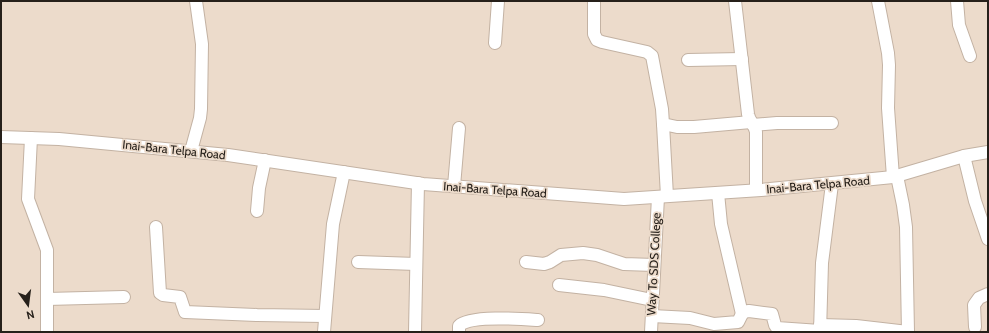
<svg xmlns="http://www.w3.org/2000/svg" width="989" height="333" font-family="Cabin,sans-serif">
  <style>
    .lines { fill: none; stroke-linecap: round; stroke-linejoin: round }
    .minor-casing { stroke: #c3b2a3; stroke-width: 14 }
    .minor { stroke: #fff; stroke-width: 12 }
    .labels { text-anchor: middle; stroke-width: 3.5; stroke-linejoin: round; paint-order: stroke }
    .street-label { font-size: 12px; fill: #26201a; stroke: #ecdbcb }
  </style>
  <rect width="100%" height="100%" fill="#ecdbcb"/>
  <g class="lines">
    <!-- minor casing -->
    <g class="minor-casing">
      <g id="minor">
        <polyline points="594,1 594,34 597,40 602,42 647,52 652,56 662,109 663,124 677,127 694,127 751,122"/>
        <path d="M735 1 748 114C749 121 755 125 756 132V190"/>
        <polyline points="878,1 888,53 889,65 888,108 893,177"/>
        <polyline points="957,1 959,25 970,56"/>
        <polyline points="495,43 498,1"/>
        <polyline points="688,60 742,59"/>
        <polyline points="663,124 667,196"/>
        <polyline points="753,125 777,123 832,123"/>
        <polyline points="1,137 59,139 228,155 423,184 624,199 761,190 893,177 964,156 988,152"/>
        <polyline points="31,138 28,199 47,250 47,332"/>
        <polyline points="191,151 200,118 201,109 202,44 196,1"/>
        <polyline points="964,156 975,201 988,239"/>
        <polyline points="897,176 903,205 906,227 908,332"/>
        <polyline points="454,186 459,128"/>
        <polyline points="718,193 721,224 742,314"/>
        <polyline points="257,211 259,188 265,160"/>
        <polyline points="156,227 160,293 163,295 180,297 185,312 257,315 325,316"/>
        <polyline points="358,262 416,264"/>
        <polyline points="526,262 544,264 550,262 561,255 583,253 597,255 624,264 654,265"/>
        <polyline points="559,285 604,290 652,300"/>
        <polyline points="47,299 124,297"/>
        <polyline points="652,316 690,318 714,324 738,322 743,312 749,311 772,314 775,325 777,328 820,331"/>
        <polyline points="820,325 856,326 908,332"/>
        <polyline points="975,327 974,305 979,298 988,294"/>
        <polyline points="324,332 333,224 344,172"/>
        <polyline points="415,332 418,183"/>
        <path d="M459 332V326C469 315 523 319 538 320"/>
        <polyline points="651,332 658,197"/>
        <polyline points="820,332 822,263 832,184"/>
      </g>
    </g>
    <!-- minor -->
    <use href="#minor" class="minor"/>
  </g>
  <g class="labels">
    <!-- street labels -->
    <g class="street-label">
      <text transform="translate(174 150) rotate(6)" y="4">Inai-Bara Telpa Road</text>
      <text transform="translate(818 185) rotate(-5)" y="4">Inai-Bara Telpa Road</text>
      <text transform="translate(495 190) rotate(4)" y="4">Inai-Bara Telpa Road</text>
      <text transform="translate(654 264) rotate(-87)" y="4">Way To SDS College</text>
    </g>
  </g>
  <!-- border -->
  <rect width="989" height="333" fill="none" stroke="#26201a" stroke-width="4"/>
  <!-- north arrow -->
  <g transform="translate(28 305) rotate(166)" stroke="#ecdbcb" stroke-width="3" paint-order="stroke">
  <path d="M0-3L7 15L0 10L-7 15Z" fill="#26201a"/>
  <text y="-6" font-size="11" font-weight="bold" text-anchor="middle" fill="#26201a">N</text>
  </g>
</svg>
